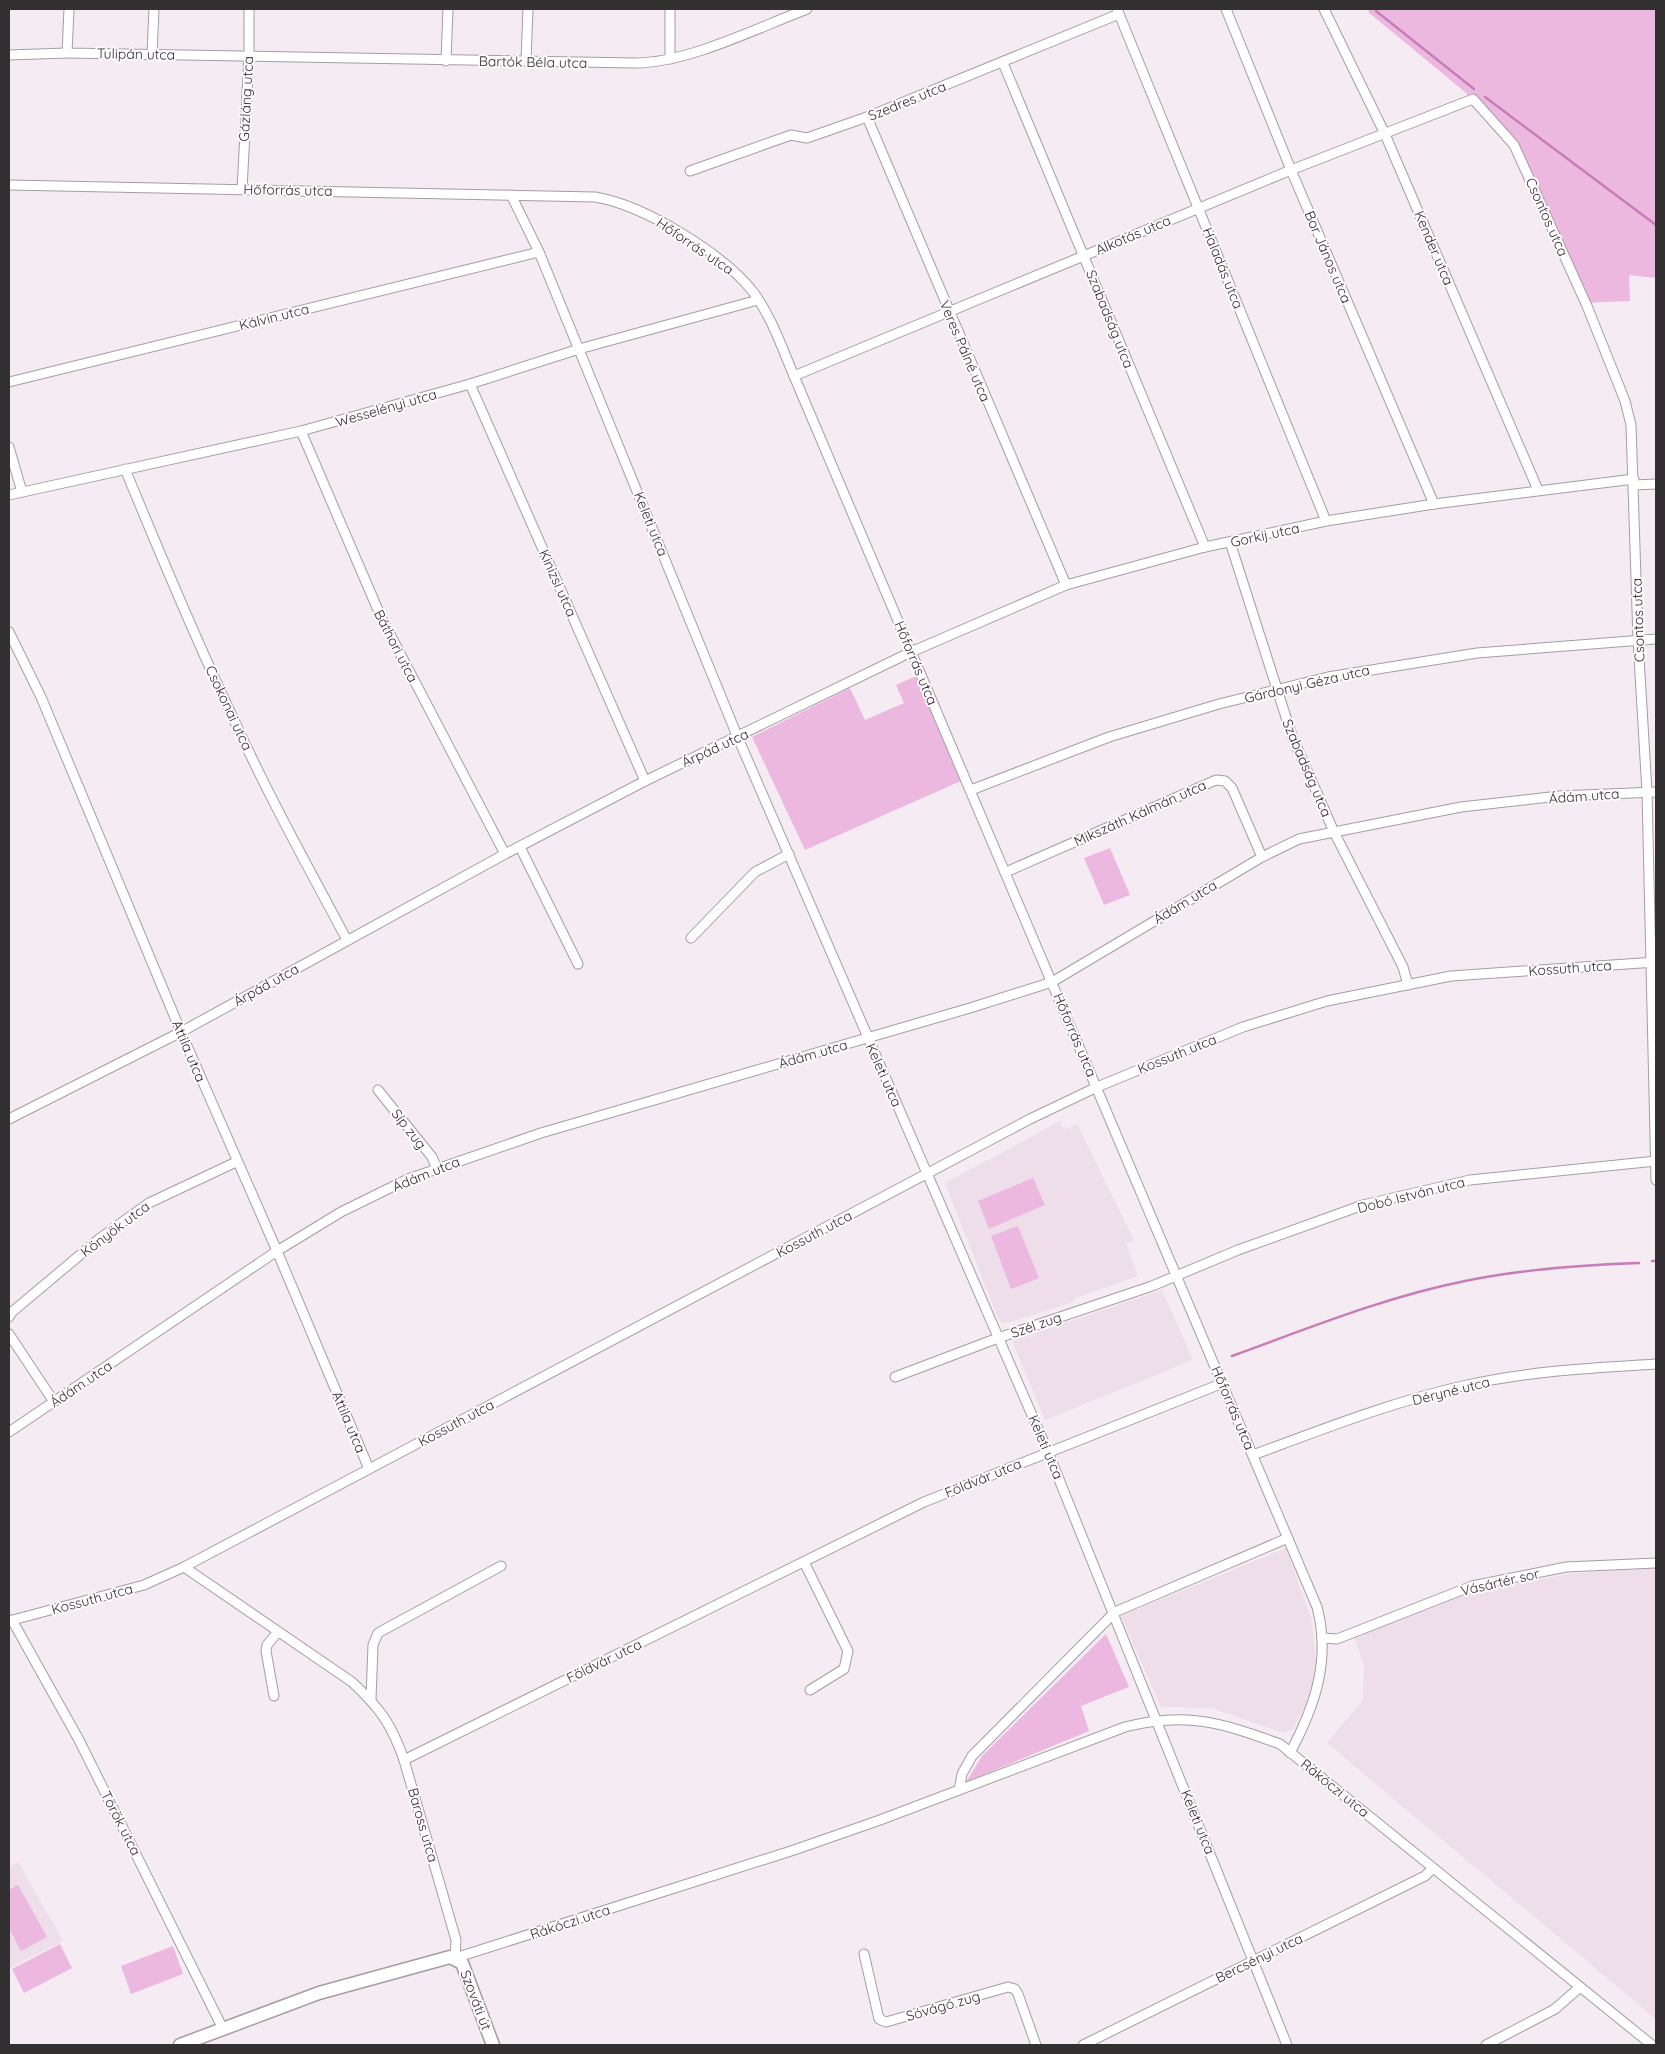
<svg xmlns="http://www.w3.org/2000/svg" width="1665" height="2054" font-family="Quicksand,sans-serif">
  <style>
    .built { fill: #eedeea }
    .green { fill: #edb8e0 }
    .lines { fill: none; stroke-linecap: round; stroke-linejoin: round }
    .stream { stroke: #c77eb8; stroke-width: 2.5 }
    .minor-casing { stroke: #a69da3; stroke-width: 11 }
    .secondary-casing { stroke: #a69da3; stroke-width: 15 }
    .minor { stroke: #fff; stroke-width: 9 }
    .secondary { stroke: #fff; stroke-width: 12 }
    .labels { text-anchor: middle; stroke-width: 4; stroke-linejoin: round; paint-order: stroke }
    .street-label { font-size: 14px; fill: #333032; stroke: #fffbfd }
  </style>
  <rect width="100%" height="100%" fill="#f5ebf2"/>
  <!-- built -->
  <g class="built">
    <polygon points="1060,1121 1064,1130 1077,1124 1134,1240 1126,1244 1138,1276 1073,1299 1073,1302 1007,1323 1002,1322 998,1318 945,1183"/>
    <polygon points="1162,1290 1193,1360 1045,1420 1012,1341"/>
    <polygon points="1286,1548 1312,1621 1317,1673 1308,1700 1293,1729 1283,1733 1211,1708 1161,1707 1121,1616"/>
    <polygon points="1656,1567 1656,2019 1327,1743 1363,1700 1364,1665 1354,1637 1476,1591 1569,1574"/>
    <polygon points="18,1862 63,1941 9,1968 9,1868"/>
  </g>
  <!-- green -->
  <g class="green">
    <polygon points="1370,9 1656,9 1656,278 1629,275 1630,301 1581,303 1512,150 1465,92 1368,12"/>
    <polygon points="916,676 961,781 805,850 752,737 850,688 865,720 904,703 896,685"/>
    <polygon points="1110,848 1130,895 1104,905 1084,858"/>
    <polygon points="1033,1178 1045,1205 989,1229 978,1201"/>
    <polygon points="1018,1226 1039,1278 1011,1289 991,1236"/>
    <polygon points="1106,1634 1129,1687 1081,1706 1089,1731 966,1782 982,1756"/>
    <polygon points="18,1885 47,1937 21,1951 9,1928 9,1890"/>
    <polygon points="60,1944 72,1968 24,1993 12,1969"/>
    <polygon points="173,1946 183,1974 131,1994 121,1966"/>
  </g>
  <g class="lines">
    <!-- stream -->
    <g class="stream">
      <polyline points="1376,11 1474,89"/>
      <polyline points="1485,97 1656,225"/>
      <polyline points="1652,1261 1656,1261"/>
      <path d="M1232 1356C1309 1328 1385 1297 1465 1281 1522 1269 1581 1265 1639 1263"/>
    </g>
    <!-- minor casing -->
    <g class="minor-casing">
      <g id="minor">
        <path d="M69 9 67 53 635 63C688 63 757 28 807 9"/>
        <polyline points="1117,9 1326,521"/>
        <polyline points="1226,9 1291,170 1434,504"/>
        <polyline points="1324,9 1384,132 1538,490"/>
        <polyline points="152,54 154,9"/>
        <polyline points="9,55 67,53"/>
        <polyline points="670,59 670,9"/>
        <polyline points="446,61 448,9"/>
        <polyline points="526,61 528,9"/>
        <polyline points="1003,63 1205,547"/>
        <polyline points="867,117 1066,585"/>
        <polyline points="690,171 791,135 807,138 867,117 1119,14"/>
        <path d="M9 185 595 197C644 205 724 254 754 293 772 318 782 348 794 376L1317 1607C1331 1660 1315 1706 1290 1753"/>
        <polyline points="242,189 249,56 249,9"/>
        <polyline points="511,195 539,252 738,738 1048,1452 1287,2045"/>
        <polyline points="794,376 1291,170 1473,99 1514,145 1587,306 1625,401 1631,425 1638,640 1647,792 1656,1180"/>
        <polyline points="9,382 539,252"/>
        <polyline points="470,384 645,781"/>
        <polyline points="301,431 381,617 505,854"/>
        <polyline points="9,447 22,492"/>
        <path d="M125 469C160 554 195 638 234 720 268 795 308 867 347 940"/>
        <polyline points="1634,485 1656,484"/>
        <polyline points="9,495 301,431 470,384 579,349 758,300"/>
        <polyline points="1230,542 1292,736 1334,832 1403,967 1408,985"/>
        <polyline points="9,632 41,697 181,1032 277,1251 369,1469"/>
        <polyline points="971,790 1109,737 1219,704 1328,677 1477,653 1656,639"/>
        <polyline points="520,847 578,964"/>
        <polyline points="1006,872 1216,780 1225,781 1232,788 1262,857"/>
        <polyline points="691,938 755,872 789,854"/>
        <polyline points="378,1090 432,1157 437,1169"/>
        <polyline points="9,1119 181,1032 505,854 645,781 911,652 1066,585 1205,547 1326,521 1434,504 1634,479"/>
        <polyline points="9,1317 12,1312 99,1239 149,1203 236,1162"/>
        <polyline points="9,1334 54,1402"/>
        <polyline points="895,1377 998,1338 1152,1286 1238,1250 1363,1205 1470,1180 1656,1161"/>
        <polyline points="9,1432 277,1251 341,1212 408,1179 541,1133 970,1008 1052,982 1262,857 1299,839 1461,807 1559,796 1656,792"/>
        <path d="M1253 1455C1323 1429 1394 1401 1467 1385 1529 1371 1593 1368 1656 1364"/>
        <polyline points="804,1562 848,1651 844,1669 810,1690"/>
        <path d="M184 1567 352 1682C380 1708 392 1725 404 1760L456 1940 455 1958"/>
        <polyline points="12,1620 79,1740 223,2029"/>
        <polyline points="9,1621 144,1585 184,1567 1030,1119 1097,1087 1243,1027 1327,1001 1451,976 1656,962"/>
        <polyline points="1322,1638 1337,1639 1472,1586 1566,1567 1656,1563"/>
        <polyline points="274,1696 266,1651 267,1645 277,1633"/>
        <polyline points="371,1699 373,1645 378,1633 501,1566"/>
        <polyline points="404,1760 924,1502 1223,1383"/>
        <polyline points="959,1790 962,1774 972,1756 1115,1612 1288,1538"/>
        <polyline points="864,1954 879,2019 886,2022 1008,1987 1015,1989 1018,1994 1036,2045"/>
        <path d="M455 1958 794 1850 880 1820 1125 1727C1187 1711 1222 1723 1280 1744L1652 2045"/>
        <polyline points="1083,2045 1425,1876 1433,1868"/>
        <polyline points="1486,2045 1555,2009 1580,1987"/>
      </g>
    </g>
    <!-- secondary casing -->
    <g class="secondary-casing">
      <polyline id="secondary" points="180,2045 319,1993 450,1957 462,1963 493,2045"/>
    </g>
    <!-- minor -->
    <use href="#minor" class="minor"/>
    <!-- secondary -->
    <use href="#secondary" class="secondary"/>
  </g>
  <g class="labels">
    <!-- street labels -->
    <g class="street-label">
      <text transform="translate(136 54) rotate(1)" y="5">Tulipán utca</text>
      <text transform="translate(533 62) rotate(1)" y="5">Bartók Béla utca</text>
      <text transform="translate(246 99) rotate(-87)" y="5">Gázláng utca</text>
      <text transform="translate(907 101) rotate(-22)" y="5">Szedres utca</text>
      <text transform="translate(288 190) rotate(1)" y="5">Hőforrás utca</text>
      <text transform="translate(1547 217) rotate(66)" y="5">Csontos utca</text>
      <text transform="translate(1133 235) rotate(-23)" y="5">Alkotás utca</text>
      <text transform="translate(695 246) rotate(34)" y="5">Hőforrás utca</text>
      <text transform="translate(1434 248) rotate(67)" y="5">Kender utca</text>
      <text transform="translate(1328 257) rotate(67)" y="5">Bor János utca</text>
      <text transform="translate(1223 268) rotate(68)" y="5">Haladás utca</text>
      <text transform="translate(274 317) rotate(-14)" y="5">Kálvin utca</text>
      <text transform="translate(1110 319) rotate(68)" y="5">Szabadság utca</text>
      <text transform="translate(965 351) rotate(67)" y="5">Veres Pálné utca</text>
      <text transform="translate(386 408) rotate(-16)" y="5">Wesselényi utca</text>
      <text transform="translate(651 524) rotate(68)" y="5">Keleti utca</text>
      <text transform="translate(1265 535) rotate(-12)" y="5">Gorkij utca</text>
      <text transform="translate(558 583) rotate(66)" y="5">Kinizsi utca</text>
      <text transform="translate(1638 620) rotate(-92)" y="5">Csontos utca</text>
      <text transform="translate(396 646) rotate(63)" y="5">Báthori utca</text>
      <text transform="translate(916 663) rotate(67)" y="5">Hőforrás utca</text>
      <text transform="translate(1307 684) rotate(-13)" y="5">Gárdonyi Géza utca</text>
      <text transform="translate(229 708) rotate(65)" y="5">Csokonai utca</text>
      <text transform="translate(715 748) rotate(-25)" y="5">Árpád utca</text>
      <text transform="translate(1307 768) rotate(67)" y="5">Szabadság utca</text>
      <text transform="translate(1584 796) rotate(-4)" y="5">Ádám utca</text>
      <text transform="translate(1140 813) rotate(-24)" y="5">Mikszáth Kálmán utca</text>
      <text transform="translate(1185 902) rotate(-31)" y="5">Ádám utca</text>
      <text transform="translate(1570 968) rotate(-4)" y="5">Kossuth utca</text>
      <text transform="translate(266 985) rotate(-29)" y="5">Árpád utca</text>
      <text transform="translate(1075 1035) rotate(67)" y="5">Hőforrás utca</text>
      <text transform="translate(189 1051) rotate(67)" y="5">Attila utca</text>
      <text transform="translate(813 1054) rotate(-16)" y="5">Ádám utca</text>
      <text transform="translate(1177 1054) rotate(-22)" y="5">Kossuth utca</text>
      <text transform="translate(884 1075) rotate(66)" y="5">Keleti utca</text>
      <text transform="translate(409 1129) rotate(52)" y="5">Síp zug</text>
      <text transform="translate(426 1174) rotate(-22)" y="5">Ádám utca</text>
      <text transform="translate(1411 1195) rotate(-14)" y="5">Dobó István utca</text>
      <text transform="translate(115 1229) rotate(-37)" y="5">Könyök utca</text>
      <text transform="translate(814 1234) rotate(-28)" y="5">Kossuth utca</text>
      <text transform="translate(1036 1325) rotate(-19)" y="5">Szél zug</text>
      <text transform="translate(81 1384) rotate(-34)" y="5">Ádám utca</text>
      <text transform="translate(1451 1391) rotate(-14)" y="5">Déryné utca</text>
      <text transform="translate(1233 1408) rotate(67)" y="5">Hőforrás utca</text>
      <text transform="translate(349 1422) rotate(67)" y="5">Attila utca</text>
      <text transform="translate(456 1423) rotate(-28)" y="5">Kossuth utca</text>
      <text transform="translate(1046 1447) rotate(67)" y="5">Keleti utca</text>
      <text transform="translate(983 1478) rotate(-22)" y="5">Földvár utca</text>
      <text transform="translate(1500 1582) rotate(-13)" y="5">Vásártér sor</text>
      <text transform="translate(92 1599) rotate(-15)" y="5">Kossuth utca</text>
      <text transform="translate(604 1661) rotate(-26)" y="5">Földvár utca</text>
      <text transform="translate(1335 1788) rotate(39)" y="5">Rákóczi utca</text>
      <text transform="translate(1198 1822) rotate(68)" y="5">Keleti utca</text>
      <text transform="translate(121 1823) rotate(63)" y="5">Török utca</text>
      <text transform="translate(423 1825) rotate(74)" y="5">Baross utca</text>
      <text transform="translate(570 1922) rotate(-18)" y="5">Rákóczi utca</text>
      <text transform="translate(1259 1958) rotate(-26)" y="5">Bercsényi utca</text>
      <text transform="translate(476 2000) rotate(69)" y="5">Szováti út</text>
      <text transform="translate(943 2006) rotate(-16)" y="5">Sóvágó zug</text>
    </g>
  </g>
  <!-- border -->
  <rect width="1665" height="2054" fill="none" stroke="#333032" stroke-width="20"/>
</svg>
